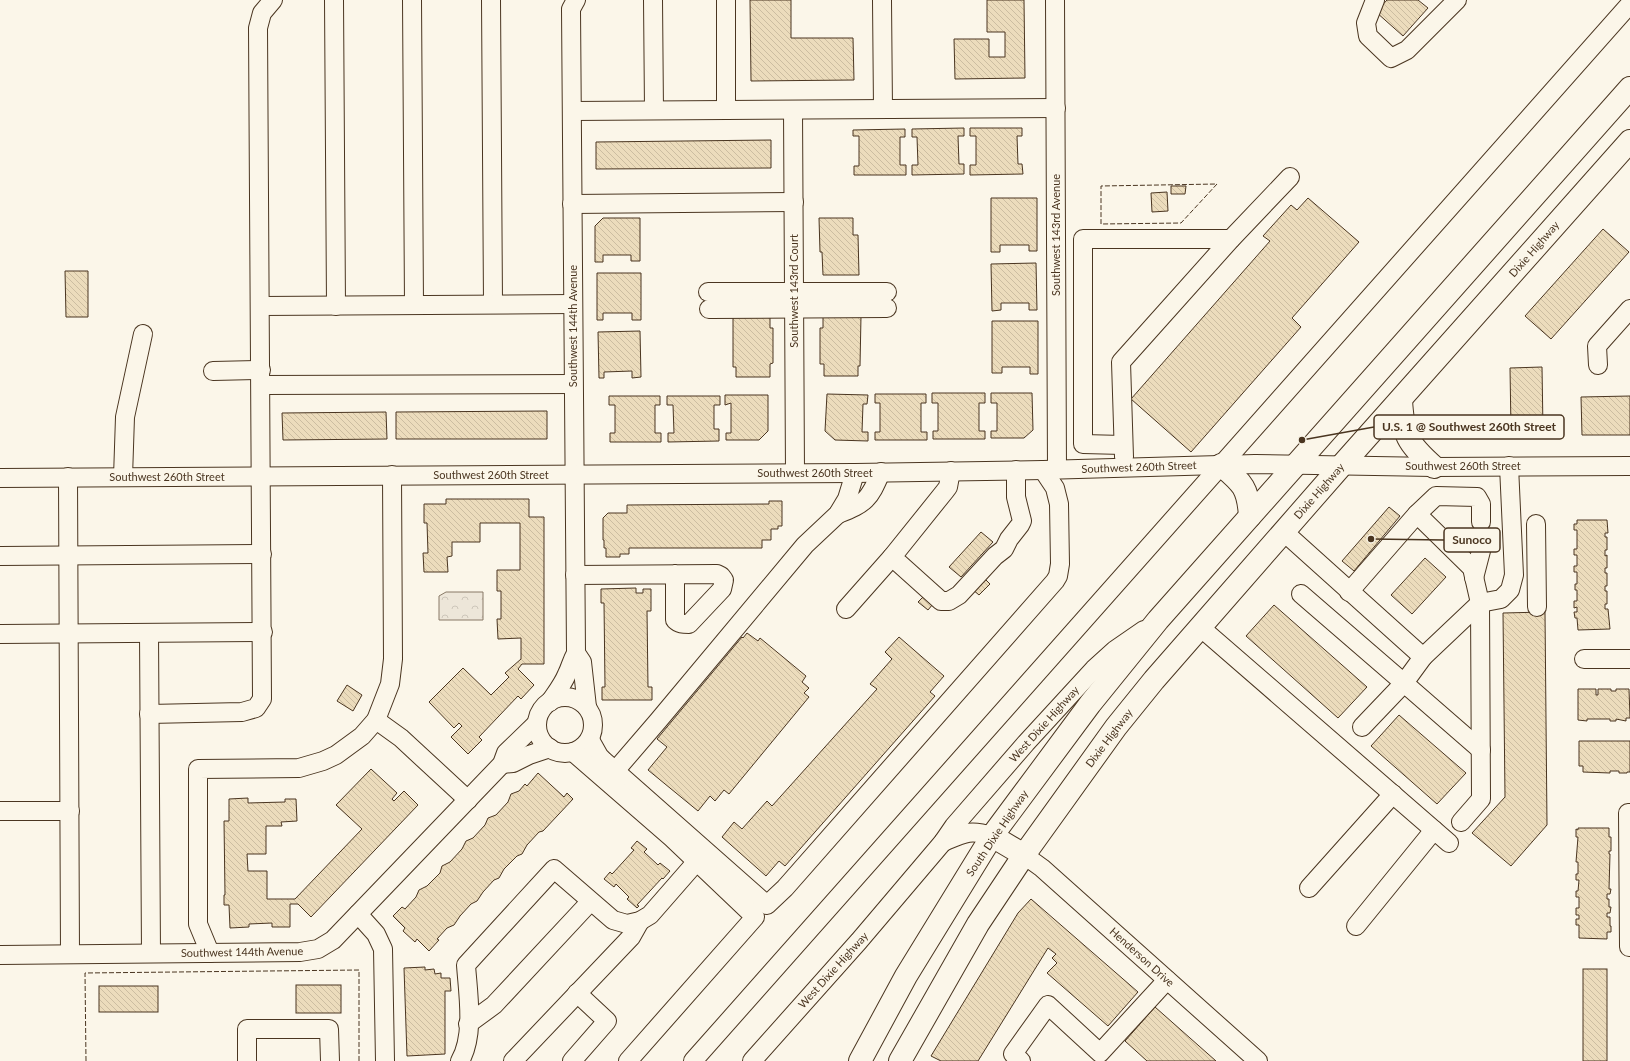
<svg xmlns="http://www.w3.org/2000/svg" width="1630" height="1061" font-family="Lato,sans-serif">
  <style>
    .park { fill: url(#park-crowns); stroke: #887966 }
    .building { fill: url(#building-back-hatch); stroke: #4a3520 }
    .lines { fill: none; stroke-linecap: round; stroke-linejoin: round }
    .minor-tunnel { stroke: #d8cfc1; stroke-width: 18; stroke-dasharray: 18 9; stroke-linecap: butt }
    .minor-casing { stroke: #4a3520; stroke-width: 20 }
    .highway-casing { stroke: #4a3520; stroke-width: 24 }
    .minor { stroke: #fbf6e9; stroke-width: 18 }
    .highway { stroke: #fbf6e9; stroke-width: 22 }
    .fence { stroke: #4a3520; stroke-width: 1; stroke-dasharray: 5 2; stroke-linecap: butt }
    .labels { text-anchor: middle; stroke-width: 3; stroke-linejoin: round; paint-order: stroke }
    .street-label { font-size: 11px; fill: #4a3520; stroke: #fbf6e9 }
    .leader { fill: none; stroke: #4a3520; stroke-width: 1.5 }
    .callout-dot { fill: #4a3520; stroke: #fbf6e9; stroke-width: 1.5 }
    .callout { fill: #fbf6e9; stroke: #4a3520; stroke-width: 1.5 }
    .callout-label { font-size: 12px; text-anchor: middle; font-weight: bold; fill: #4a3520 }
  </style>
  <defs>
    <pattern id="park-crowns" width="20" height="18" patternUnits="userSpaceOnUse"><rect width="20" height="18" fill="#ede6d9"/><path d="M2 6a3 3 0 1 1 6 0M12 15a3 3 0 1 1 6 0" fill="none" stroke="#cdc6ba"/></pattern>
    <pattern id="building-back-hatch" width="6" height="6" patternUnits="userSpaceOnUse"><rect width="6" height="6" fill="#ecdcbc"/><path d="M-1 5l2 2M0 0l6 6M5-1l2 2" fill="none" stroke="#ccbda1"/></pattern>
  </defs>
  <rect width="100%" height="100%" fill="#fbf6e9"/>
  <!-- park -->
  <polygon class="park" points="446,592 483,592 483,620 439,620 439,596"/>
  <!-- building -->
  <g class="building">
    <polygon points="750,0 791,0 791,38 853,38 854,80 751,81"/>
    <polygon points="987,0 1024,0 1025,78 955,79 954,39 989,39 989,57 1005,57 1005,32 987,32"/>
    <polygon points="1387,0 1418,0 1428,8 1403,36 1376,12"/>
    <polygon points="964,128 964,136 958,136 959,164 964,164 964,174 912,175 912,165 918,165 917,137 912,137 912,129"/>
    <polygon points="970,128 1022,128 1022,136 1017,136 1018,164 1022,164 1023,174 970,175 970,165 976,165 976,136 970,136"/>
    <polygon points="905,129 905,137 900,137 900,165 906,165 906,175 854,175 854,166 859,166 859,136 853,136 853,130"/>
    <polygon points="771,140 771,168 596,169 596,142"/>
    <polygon points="1171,186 1186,186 1185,194 1171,194"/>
    <polygon points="1167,192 1168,211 1152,212 1151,193"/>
    <polygon points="991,198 1037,198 1037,251 1029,251 1029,245 1000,245 1000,252 991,252"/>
    <polygon points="1308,198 1359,242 1292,318 1301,327 1191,452 1131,399 1270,241 1263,236 1291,205 1297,210"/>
    <polygon points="603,218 640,218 640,261 631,261 631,255 603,255 603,262 595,262 595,226"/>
    <polygon points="819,218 853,218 853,235 858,235 859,275 823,275 822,252 820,252"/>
    <polygon points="1603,229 1629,252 1551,339 1525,316"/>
    <polygon points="1036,263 1037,310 1029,310 1029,303 1001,303 1001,310 992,311 991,264"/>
    <polygon points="65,271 88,271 88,317 66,317"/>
    <polygon points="597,273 641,273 641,320 632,320 632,313 603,313 603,320 597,320"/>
    <polygon points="733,316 770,316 770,328 773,328 773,363 770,364 770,377 736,377 736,367 733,367"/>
    <polygon points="823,316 861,316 860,366 858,366 858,376 824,376 824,364 820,364 820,328 823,328"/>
    <polygon points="992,321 1038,321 1038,374 1030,374 1030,367 1002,367 1002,373 992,373"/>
    <polygon points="640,331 641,377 632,378 632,371 604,372 604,378 599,378 598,332"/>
    <polygon points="1542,367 1543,430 1511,430 1510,368"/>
    <polygon points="932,393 985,393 985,403 979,403 979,431 985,431 985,439 933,439 933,431 938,431 938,403 932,403"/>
    <polygon points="991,393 1032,393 1033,430 1024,438 991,438 991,431 997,431 997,403 991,403"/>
    <polygon points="827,394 868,395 867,404 863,404 862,432 868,432 868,441 835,440 825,431"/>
    <polygon points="875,394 926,394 926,403 921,403 921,432 927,432 927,440 875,440 875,432 880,432 880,403 875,403"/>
    <polygon points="725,395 768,395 768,431 759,440 726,440 726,433 731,433 731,403 725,405"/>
    <polygon points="609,396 660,396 660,405 655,405 655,433 661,433 661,442 610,442 610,433 615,433 615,405 609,405"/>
    <polygon points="667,396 720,396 720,405 714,405 714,429 719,429 719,441 668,442 668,433 674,433 673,405 667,405"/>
    <polygon points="1630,396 1630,435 1582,435 1581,397"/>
    <polygon points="547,411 547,439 396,439 396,412"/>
    <polygon points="386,412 387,439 283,440 282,413"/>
    <polygon points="446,499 529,499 529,517 544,517 544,664 522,664 518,669 534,685 521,699 518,696 479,737 482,740 468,754 451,737 462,726 459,723 454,728 429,702 463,668 491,695 509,677 505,673 521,659 521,638 498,639 497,619 501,619 501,591 497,591 497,570 520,570 520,523 480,523 480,542 452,542 452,556 447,557 448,572 424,572 423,553 428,553 427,523 424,523 424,504 446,504"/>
    <polygon points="769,501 782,501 782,526 778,526 778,529 771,529 771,540 762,540 762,548 629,548 629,554 620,554 620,557 606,557 606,548 604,548 604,540 603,540 603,518 608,513 627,513 627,505 769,504"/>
    <polygon points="1389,507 1400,516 1354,571 1342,561"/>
    <polygon points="1577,520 1607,520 1608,533 1605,533 1605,537 1607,537 1607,550 1605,550 1605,556 1607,555 1607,568 1605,568 1605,573 1607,573 1607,586 1605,586 1605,591 1607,591 1607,604 1605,604 1605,609 1608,609 1610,629 1578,630 1577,618 1575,618 1574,612 1577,612 1577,607 1574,608 1574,601 1577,601 1577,590 1575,590 1575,584 1577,584 1577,572 1574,572 1574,566 1577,566 1577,555 1574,555 1574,549 1577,549 1577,530 1574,530 1574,524 1577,524"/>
    <polygon points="1474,522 1488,522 1489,547 1474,547"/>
    <polygon points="981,532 993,542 961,577 949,567"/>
    <polygon points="1425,558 1446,577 1412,614 1391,595"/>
    <polygon points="983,577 990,584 979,595 972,589"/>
    <polygon points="636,588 636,593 643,593 643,589 651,589 651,611 647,611 648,687 652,687 652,700 602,700 602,687 605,687 604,603 601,603 601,589"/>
    <polygon points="924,596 933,604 928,610 918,602"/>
    <polygon points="1274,605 1367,687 1338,718 1246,636"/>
    <polygon points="1545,612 1547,825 1511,866 1472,833 1505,797 1503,613"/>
    <polygon points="747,633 758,641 760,638 806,676 802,682 809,688 804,693 809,697 729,794 724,790 715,801 710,796 698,811 648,770 667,747 657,739 742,637 743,638"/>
    <polygon points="899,637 944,676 930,692 935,696 785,866 779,861 766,876 722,837 734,822 742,829 767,801 772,806 877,689 870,684 892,659 885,652"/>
    <polygon points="347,685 362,695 353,711 337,701"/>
    <polygon points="1578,689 1596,689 1596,695 1598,695 1598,689 1611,689 1611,691 1616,691 1616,689 1629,689 1630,718 1626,718 1626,721 1616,719 1616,721 1610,721 1610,719 1587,719 1587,721 1578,720"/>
    <polygon points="1399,715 1466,773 1437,804 1371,746"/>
    <polygon points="1579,741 1630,741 1630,772 1627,772 1627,773 1619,773 1619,771 1610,771 1610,773 1583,772 1583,766 1579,766"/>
    <polygon points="371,769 397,793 392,799 394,801 404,791 418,805 311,917 298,904 290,904 290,927 272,927 272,923 249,924 249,927 230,928 229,905 224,905 224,895 225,895 224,821 229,821 229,799 248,798 248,803 285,802 285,799 296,799 297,821 281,822 282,826 266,826 266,854 247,854 248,871 267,871 267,899 295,899 362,829 336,805"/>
    <polygon points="538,773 564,797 567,793 573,799 543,831 539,832 527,845 522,854 517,856 504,869 499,878 494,880 483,892 477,901 471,904 460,916 454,925 447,928 437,939 439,940 429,951 417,939 415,942 403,931 405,928 393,916 402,907 405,909 416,897 419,890 427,886 440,873 442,866 450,862 462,849 466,841 473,838 485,825 488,818 496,815 508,802 511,794 519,791 525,784 527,786"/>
    <polygon points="1578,828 1609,828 1609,837 1611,837 1611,851 1609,851 1609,854 1610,854 1609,889 1611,889 1610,894 1607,894 1607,899 1609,899 1609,907 1611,907 1610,913 1607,913 1607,917 1610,917 1610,926 1611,926 1611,932 1607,932 1607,939 1579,938 1579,925 1576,925 1576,919 1579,919 1579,915 1576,915 1576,908 1579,908 1579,897 1576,897 1576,891 1578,891 1579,880 1576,880 1576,874 1578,874 1578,862 1576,862 1578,837 1576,837 1576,829 1578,830"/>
    <polygon points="637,841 647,849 644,852 658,865 660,863 670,871 663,879 662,878 637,905 639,906 637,908 627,899 629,897 616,884 614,887 604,879 610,872 612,874 613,873 634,850 631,848"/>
    <polygon points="1031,899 1138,992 1108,1026 1047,973 1057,963 1052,958 1056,954 1048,948 978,1061 941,1061 931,1056 1018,913"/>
    <polygon points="425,967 425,970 434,969 435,974 441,973 441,978 450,978 451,991 445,991 445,1054 407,1056 404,968"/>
    <rect x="1583" y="969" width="24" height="92"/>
    <rect x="296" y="985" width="45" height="28"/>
    <rect x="99" y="986" width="59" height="26"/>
    <polygon points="1155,1007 1216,1061 1147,1061 1125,1041"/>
  </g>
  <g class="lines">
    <!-- minor-tunnel -->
    <polyline class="minor-tunnel" points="1481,522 1482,547"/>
    <!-- minor casing -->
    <g class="minor-casing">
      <g id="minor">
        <polyline points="334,0 336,306"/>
        <polyline points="412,0 414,305"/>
        <polyline points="491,0 493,304"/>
        <polyline points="576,0 571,9 576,653 582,662 587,707"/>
        <polyline points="653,0 654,110"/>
        <polyline points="726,0 726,110"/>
        <polyline points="1055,0 1057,469"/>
        <polyline points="1375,0 1366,23 1368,36 1391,58 1407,50 1457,0"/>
        <polyline points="882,1 883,109"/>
        <polyline points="793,110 795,473"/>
        <polyline points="572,111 1056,108"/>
        <polyline points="572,204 794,202"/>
        <polyline points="708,292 887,292"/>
        <polyline points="261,306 573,304"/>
        <polyline points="709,309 887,308"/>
        <polyline points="1598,365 1597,346 1630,309"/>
        <polyline points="213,371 261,370"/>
        <polyline points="261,385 573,384"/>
        <polyline points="1123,445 1083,444 1083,239 1231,239"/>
        <polyline points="1124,457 1121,362 1231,239 1290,177"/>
        <polyline points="951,471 948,487 945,491 892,557 941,601 949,601 959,595 995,556 1004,549 1009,539 1020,525 1022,521 1016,497 1016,470"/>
        <polyline points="68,477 70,954"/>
        <polyline points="123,477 125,417 143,334"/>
        <polyline points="0,478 855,473 1043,470 1255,464 1434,467 1630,466"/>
        <path d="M838 514C866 503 869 500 881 472"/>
        <polyline points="1417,514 1436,496 1477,497 1481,504 1481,522"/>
        <polyline points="1536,524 1537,607"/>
        <polyline points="1284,532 1423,657 1480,603 1501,599 1510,590 1514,575 1509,466"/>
        <polyline points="0,556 262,554"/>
        <path d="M575 575 717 574 721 576 724 580 722 589 689 624C683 624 679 624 675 620V574"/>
        <polyline points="1474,578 1482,547"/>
        <polyline points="1349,592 1417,514 1472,568 1480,603 1481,799 1461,822"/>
        <polyline points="1301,594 1404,683 1423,657"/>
        <polyline points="846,609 892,557"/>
        <polyline points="1200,627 1449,843"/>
        <polyline points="149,633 151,953"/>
        <polyline points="0,634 263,632"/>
        <polyline points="1584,659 1630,659"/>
        <circle cx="565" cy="725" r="28"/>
        <path d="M550 702C556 693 563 684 567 674 571 666 571 662 576 653"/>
        <polyline points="149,714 242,712 256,708 262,699 258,28 262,13 273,0"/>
        <polyline points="376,720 401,738 468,800"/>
        <polyline points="1362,727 1404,683 1481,750"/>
        <polyline points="590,740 599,756 604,761 767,905 785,888 1055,581 1058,576 1060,564 1059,504 1055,488 1043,470"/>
        <polyline points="573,752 672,838 755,917 628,1061"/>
        <polyline points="502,764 513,763 529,755 550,748"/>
        <polyline points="615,771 658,721 805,545 838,514 847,499 855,473"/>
        <polyline points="0,811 70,811"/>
        <path d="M943 842C964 833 970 829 992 836"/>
        <polyline points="1024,855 1042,868 1258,1061"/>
        <polyline points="1309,888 1393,794"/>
        <polyline points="358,914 376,934 383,949 385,1061"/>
        <polyline points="1356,926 1434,830"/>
        <polyline points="1629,947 1628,813 1630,813"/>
        <polyline points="210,953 198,924 198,769 299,768 323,761 336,755 362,736 376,720 390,684 393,659 392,475"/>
        <polyline points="0,955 300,952 318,949 333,940 502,764 506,753 537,723"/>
        <polyline points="468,1024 494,1005 590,902"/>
        <polyline points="247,1061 247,1029 329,1029 330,1061"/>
        <path d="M460 1061C475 1035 468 994 466 965L554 869 613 920 627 924 640 921 650 915 705 852"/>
        <polyline points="513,1061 631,937 640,921"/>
        <polyline points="572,1061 607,1021 577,993"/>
        <polyline points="693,1061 1630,4"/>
        <polyline points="752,1061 859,941 943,842 954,826 1026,743 1094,669 1115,650 1144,630"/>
        <polyline points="1021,1061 1013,1054 1048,1005 1100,1053 1167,980"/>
      </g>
    </g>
    <!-- highway casing -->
    <g class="highway-casing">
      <g id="highway">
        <path d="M1401 400C1403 435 1407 443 1434 467"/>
        <path d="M1221 465C1242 483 1248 487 1250 516"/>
        <polyline points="992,836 1024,855"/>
        <polyline points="860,1061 906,976 992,836 1090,704 1158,620 1630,88"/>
        <polyline points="900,1061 978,924 1024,855 1116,727 1154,680 1342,465 1630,141"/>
      </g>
    </g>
    <!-- minor -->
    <use href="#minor" class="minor"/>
    <!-- highway -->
    <use href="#highway" class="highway"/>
    <!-- fence -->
    <g class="fence">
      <polygon points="1217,184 1181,223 1101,224 1101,186"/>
      <polyline points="86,1061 85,973 359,970 359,1061"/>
    </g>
  </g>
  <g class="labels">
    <!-- street labels -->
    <g class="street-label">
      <text transform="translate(1056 235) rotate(-90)" y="4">Southwest 143rd Avenue</text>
      <text transform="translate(1534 249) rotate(-49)" y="4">Dixie Highway</text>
      <text transform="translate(794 291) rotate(-90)" y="4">Southwest 143rd Court</text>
      <text transform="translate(573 326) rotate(-90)" y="4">Southwest 144th Avenue</text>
      <text x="1463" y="470">Southwest 260th Street</text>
      <text transform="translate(1139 467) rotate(-2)" y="4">Southwest 260th Street</text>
      <text x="815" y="477">Southwest 260th Street</text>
      <text x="491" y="479">Southwest 260th Street</text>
      <text x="167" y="481">Southwest 260th Street</text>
      <text transform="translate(1319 491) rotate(-49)" y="4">Dixie Highway</text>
      <text transform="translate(1044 724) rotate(-48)" y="4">West Dixie Highway</text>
      <text transform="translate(1109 738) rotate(-53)" y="4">Dixie Highway</text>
      <text transform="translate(997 833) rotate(-56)" y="4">South Dixie Highway</text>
      <text transform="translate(242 952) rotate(-1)" y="4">Southwest 144th Avenue</text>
      <text transform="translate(1142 957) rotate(42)" y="4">Henderson Drive</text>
      <text transform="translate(833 970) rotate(-48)" y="4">West Dixie Highway</text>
    </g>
  </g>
  <!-- callouts -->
  <path class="leader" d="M1302 440L1374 427M1371 539L1444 540"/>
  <g class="callout-dot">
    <circle cx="1302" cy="440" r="4"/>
    <circle cx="1371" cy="539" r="4"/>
  </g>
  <g class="callout">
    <rect x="1374" y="415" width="190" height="24" rx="4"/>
    <rect x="1444" y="528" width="56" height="24" rx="4"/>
  </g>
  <g class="callout-label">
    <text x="1469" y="431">U.S. 1 @ Southwest 260th Street</text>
    <text x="1472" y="544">Sunoco</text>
  </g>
</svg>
